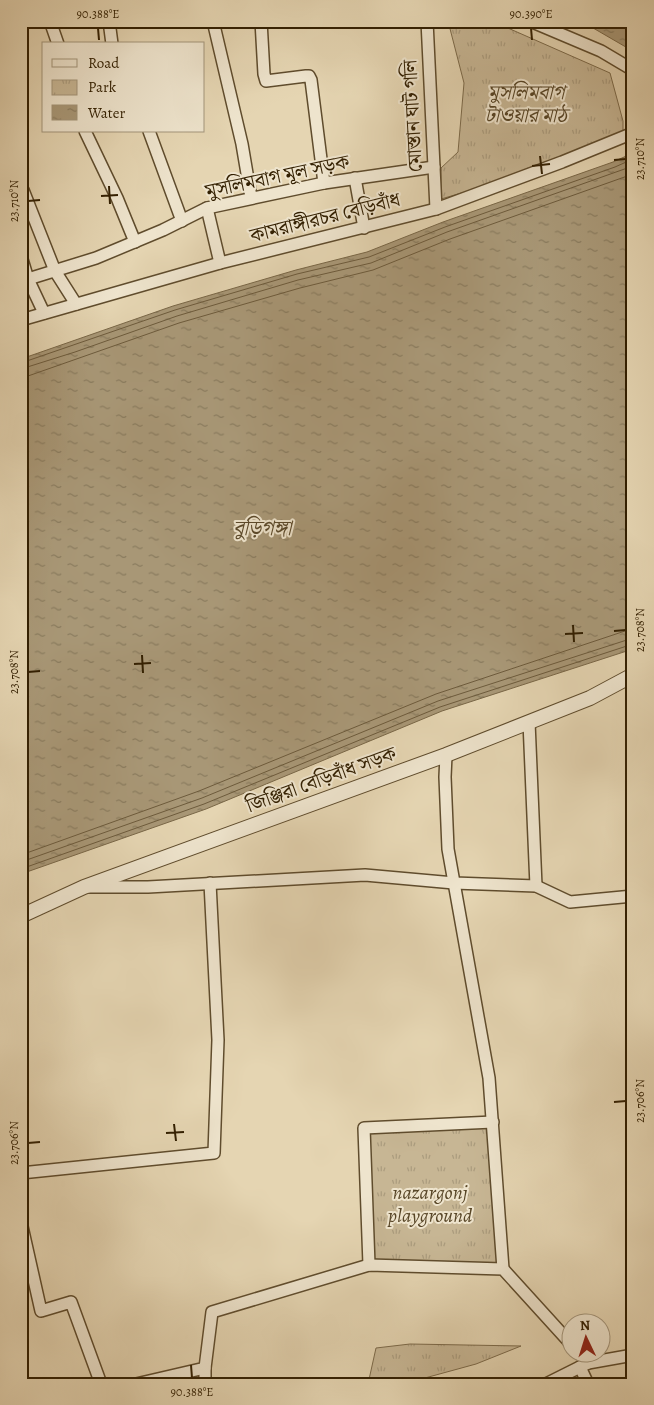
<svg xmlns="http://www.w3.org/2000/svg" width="654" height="1405" font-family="Alegreya,'Noto Serif Bengali',serif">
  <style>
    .park { fill: url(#park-tufts); stroke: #7c6a4a }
    .water { fill: url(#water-ripples); stroke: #796747 }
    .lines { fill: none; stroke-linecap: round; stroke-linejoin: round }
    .shore { stroke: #6d5b3c; stroke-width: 1 }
    .minor-casing { stroke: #5f4c2d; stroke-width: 14 }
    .tertiary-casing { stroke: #5f4c2d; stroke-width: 16 }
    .minor { stroke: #eee4cd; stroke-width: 11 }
    .tertiary { stroke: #eee4cd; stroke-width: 14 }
    .ticks { fill: none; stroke: #321f01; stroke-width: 2 }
    .labels { text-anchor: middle; stroke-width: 4; stroke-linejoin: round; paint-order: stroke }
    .park-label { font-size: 20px; font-style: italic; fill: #574526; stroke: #eee4cd }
    .street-label { font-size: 20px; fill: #321f01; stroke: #eee4cd }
    .water-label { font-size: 21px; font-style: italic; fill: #5b492a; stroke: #eee4cd }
    .neatline { fill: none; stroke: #321f01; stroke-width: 2 }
    .ticks-label { font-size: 12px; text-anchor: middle; fill: #321f01 }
  </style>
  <defs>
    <pattern id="park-tufts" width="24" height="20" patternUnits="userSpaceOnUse" patternTransform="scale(1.25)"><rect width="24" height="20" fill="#c7b694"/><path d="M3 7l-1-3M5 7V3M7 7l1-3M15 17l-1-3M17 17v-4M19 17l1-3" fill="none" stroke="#ab9c7e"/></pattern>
    <pattern id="water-ripples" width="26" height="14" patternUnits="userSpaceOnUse" patternTransform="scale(1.25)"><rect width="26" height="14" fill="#a89776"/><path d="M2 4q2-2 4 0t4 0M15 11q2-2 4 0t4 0" fill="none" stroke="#897b5e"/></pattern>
  </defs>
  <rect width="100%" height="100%" fill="#e5d5b2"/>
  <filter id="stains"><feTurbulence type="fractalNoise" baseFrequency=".004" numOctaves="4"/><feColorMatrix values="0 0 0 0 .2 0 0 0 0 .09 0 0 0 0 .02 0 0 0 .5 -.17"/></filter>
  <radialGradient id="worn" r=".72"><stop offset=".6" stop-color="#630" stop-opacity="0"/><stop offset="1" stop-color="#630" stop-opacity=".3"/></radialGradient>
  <!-- park -->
  <g class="park">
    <polygon points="448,21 492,21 610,73 623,121 623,133 475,189 441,199 441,168 458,152 464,83"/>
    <polygon points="493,1122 503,1269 369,1265 364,1128"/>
    <polygon points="410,1344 521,1346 476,1364 403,1384 368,1384 376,1348"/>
  </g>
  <!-- water -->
  <g class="water">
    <polygon points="581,21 633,21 633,52 631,50"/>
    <polygon points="633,153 633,649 442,711 206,809 21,874 21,359 173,306 296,270 367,252 443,222 613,162"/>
  </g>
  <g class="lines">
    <!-- shore -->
    <g class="shore">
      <polyline points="21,363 175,310 297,274 369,257 445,227 615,167 633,159"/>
      <polyline points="21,369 75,352 177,316 298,280 371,263 447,232 633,166"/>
      <polyline points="21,377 28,376 179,323 300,288 373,270 450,239 633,174"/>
      <polyline points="21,855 199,791 436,694 625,631 633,630"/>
      <polyline points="21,862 202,798 438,701 633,638"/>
      <polyline points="21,869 204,804 440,707 633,644"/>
    </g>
    <!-- minor casing -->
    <g class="minor-casing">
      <g id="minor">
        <polyline points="50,21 58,44"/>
        <polyline points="109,21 112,44"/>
        <polyline points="213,21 242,144 251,197"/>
        <polyline points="261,21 264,74 266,81 306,76 309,76 311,80 324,183"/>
        <polyline points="427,21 436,209"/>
        <polyline points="530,21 601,51 633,70"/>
        <polyline points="85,131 117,198 135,242"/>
        <polyline points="149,131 182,221"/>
        <polyline points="355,178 364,228"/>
        <polyline points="21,189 23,190 55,271 76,304"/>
        <polyline points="207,208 220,263"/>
        <polyline points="21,256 28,279 44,313"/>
        <polyline points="21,278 28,279 96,258 163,230 207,208 324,183 434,167"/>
        <polyline points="21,320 220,263 436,209 562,162 633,133"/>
        <polyline points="529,722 536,886"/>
        <polyline points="446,755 445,777 448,849 489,1078 503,1269"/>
        <polyline points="90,887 148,887 365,875 454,883 536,886 570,902 633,896"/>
        <polyline points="21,1173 214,1153 218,1040 210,883"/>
        <polyline points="21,1222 41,1311 71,1302 101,1384"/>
        <polyline points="369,1265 364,1128 493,1122"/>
        <polyline points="588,1363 633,1355"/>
        <polyline points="580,1367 588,1384"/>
        <polyline points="136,1384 205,1368 212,1312 369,1265 503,1269 572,1345"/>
        <polyline points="205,1384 205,1368"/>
        <polyline points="546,1384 588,1363 579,1352"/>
      </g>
    </g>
    <!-- tertiary casing -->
    <g class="tertiary-casing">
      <polyline id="tertiary" points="21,916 84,887 446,755 590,698 633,675"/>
    </g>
    <!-- minor -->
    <use href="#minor" class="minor"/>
    <!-- tertiary -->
    <use href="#tertiary" class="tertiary"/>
  </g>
  <!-- ticks -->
  <path class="ticks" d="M98 28 99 40M531 28 532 40M540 156 542 174M614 160 626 159M532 166 550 164M109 186 110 204M101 196 118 195M28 201 40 200M573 625 574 642M614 631 626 630M565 634 583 633M142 655 143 673M134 664 151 663M28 672 40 671M614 1102 626 1101M174 1124 176 1141M166 1133 184 1132M28 1143 40 1142M191 1365 192 1378"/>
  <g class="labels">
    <!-- park labels -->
    <g class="park-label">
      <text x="526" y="99">মুসলিমবাগ<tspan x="526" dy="23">টাওয়ার মাঠ</tspan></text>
      <text x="430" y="1199">nazargonj<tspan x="430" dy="23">playground</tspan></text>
    </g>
    <!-- street labels -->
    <g class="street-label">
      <text transform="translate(412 116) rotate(-93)" y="7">মোস্তান ঘাট গলি</text>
      <text transform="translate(277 176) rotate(-12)" y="7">মুসলিমবাগ মূল সড়ক</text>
      <text transform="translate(325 217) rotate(-14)" y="7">কামরাঙ্গীরচর বেড়িবাঁধ</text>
      <text transform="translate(321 779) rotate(-20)" y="7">জিঞ্জিরা বেড়িবাঁধ সড়ক</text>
    </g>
    <!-- water labels -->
    <g class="water-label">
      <text x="262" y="535">বুড়িগঙ্গা</text>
    </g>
  </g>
  <!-- margin -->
  <rect width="654" height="1405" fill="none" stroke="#e5d5b2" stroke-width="55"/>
  <!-- legend -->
  <rect x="42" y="42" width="162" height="90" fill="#eee4cd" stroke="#a3957b"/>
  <rect x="52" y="59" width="25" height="8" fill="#eee4cd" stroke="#a3957b"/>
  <text x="88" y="68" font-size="15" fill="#321f01">Road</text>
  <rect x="52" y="80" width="25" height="15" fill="url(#park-tufts)" stroke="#a3957b"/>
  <text x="88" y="92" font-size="15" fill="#321f01">Park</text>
  <rect x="52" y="105" width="25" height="15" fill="url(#water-ripples)" stroke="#a3957b"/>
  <text x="88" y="118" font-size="15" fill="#321f01">Water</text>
  <!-- north arrow -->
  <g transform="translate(586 1338) rotate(356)"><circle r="24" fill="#eee4cd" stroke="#a3957b"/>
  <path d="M0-4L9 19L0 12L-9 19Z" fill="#8f2418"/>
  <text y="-8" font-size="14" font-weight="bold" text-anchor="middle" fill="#321f01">N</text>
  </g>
  <rect x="28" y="28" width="598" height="1350" class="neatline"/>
  <g class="ticks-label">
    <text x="98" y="18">90.388°E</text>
    <text x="531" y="18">90.390°E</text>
    <text transform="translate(640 159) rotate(-90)" y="4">23.710°N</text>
    <text transform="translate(14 201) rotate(-90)" y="4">23.710°N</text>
    <text transform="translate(640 630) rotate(-90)" y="4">23.708°N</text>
    <text transform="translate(14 672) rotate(-90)" y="4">23.708°N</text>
    <text transform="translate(640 1101) rotate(-90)" y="4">23.706°N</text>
    <text transform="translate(14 1143) rotate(-90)" y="4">23.706°N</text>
    <text x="192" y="1396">90.388°E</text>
  </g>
  <rect width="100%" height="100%" filter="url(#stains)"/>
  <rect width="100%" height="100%" fill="url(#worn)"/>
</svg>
